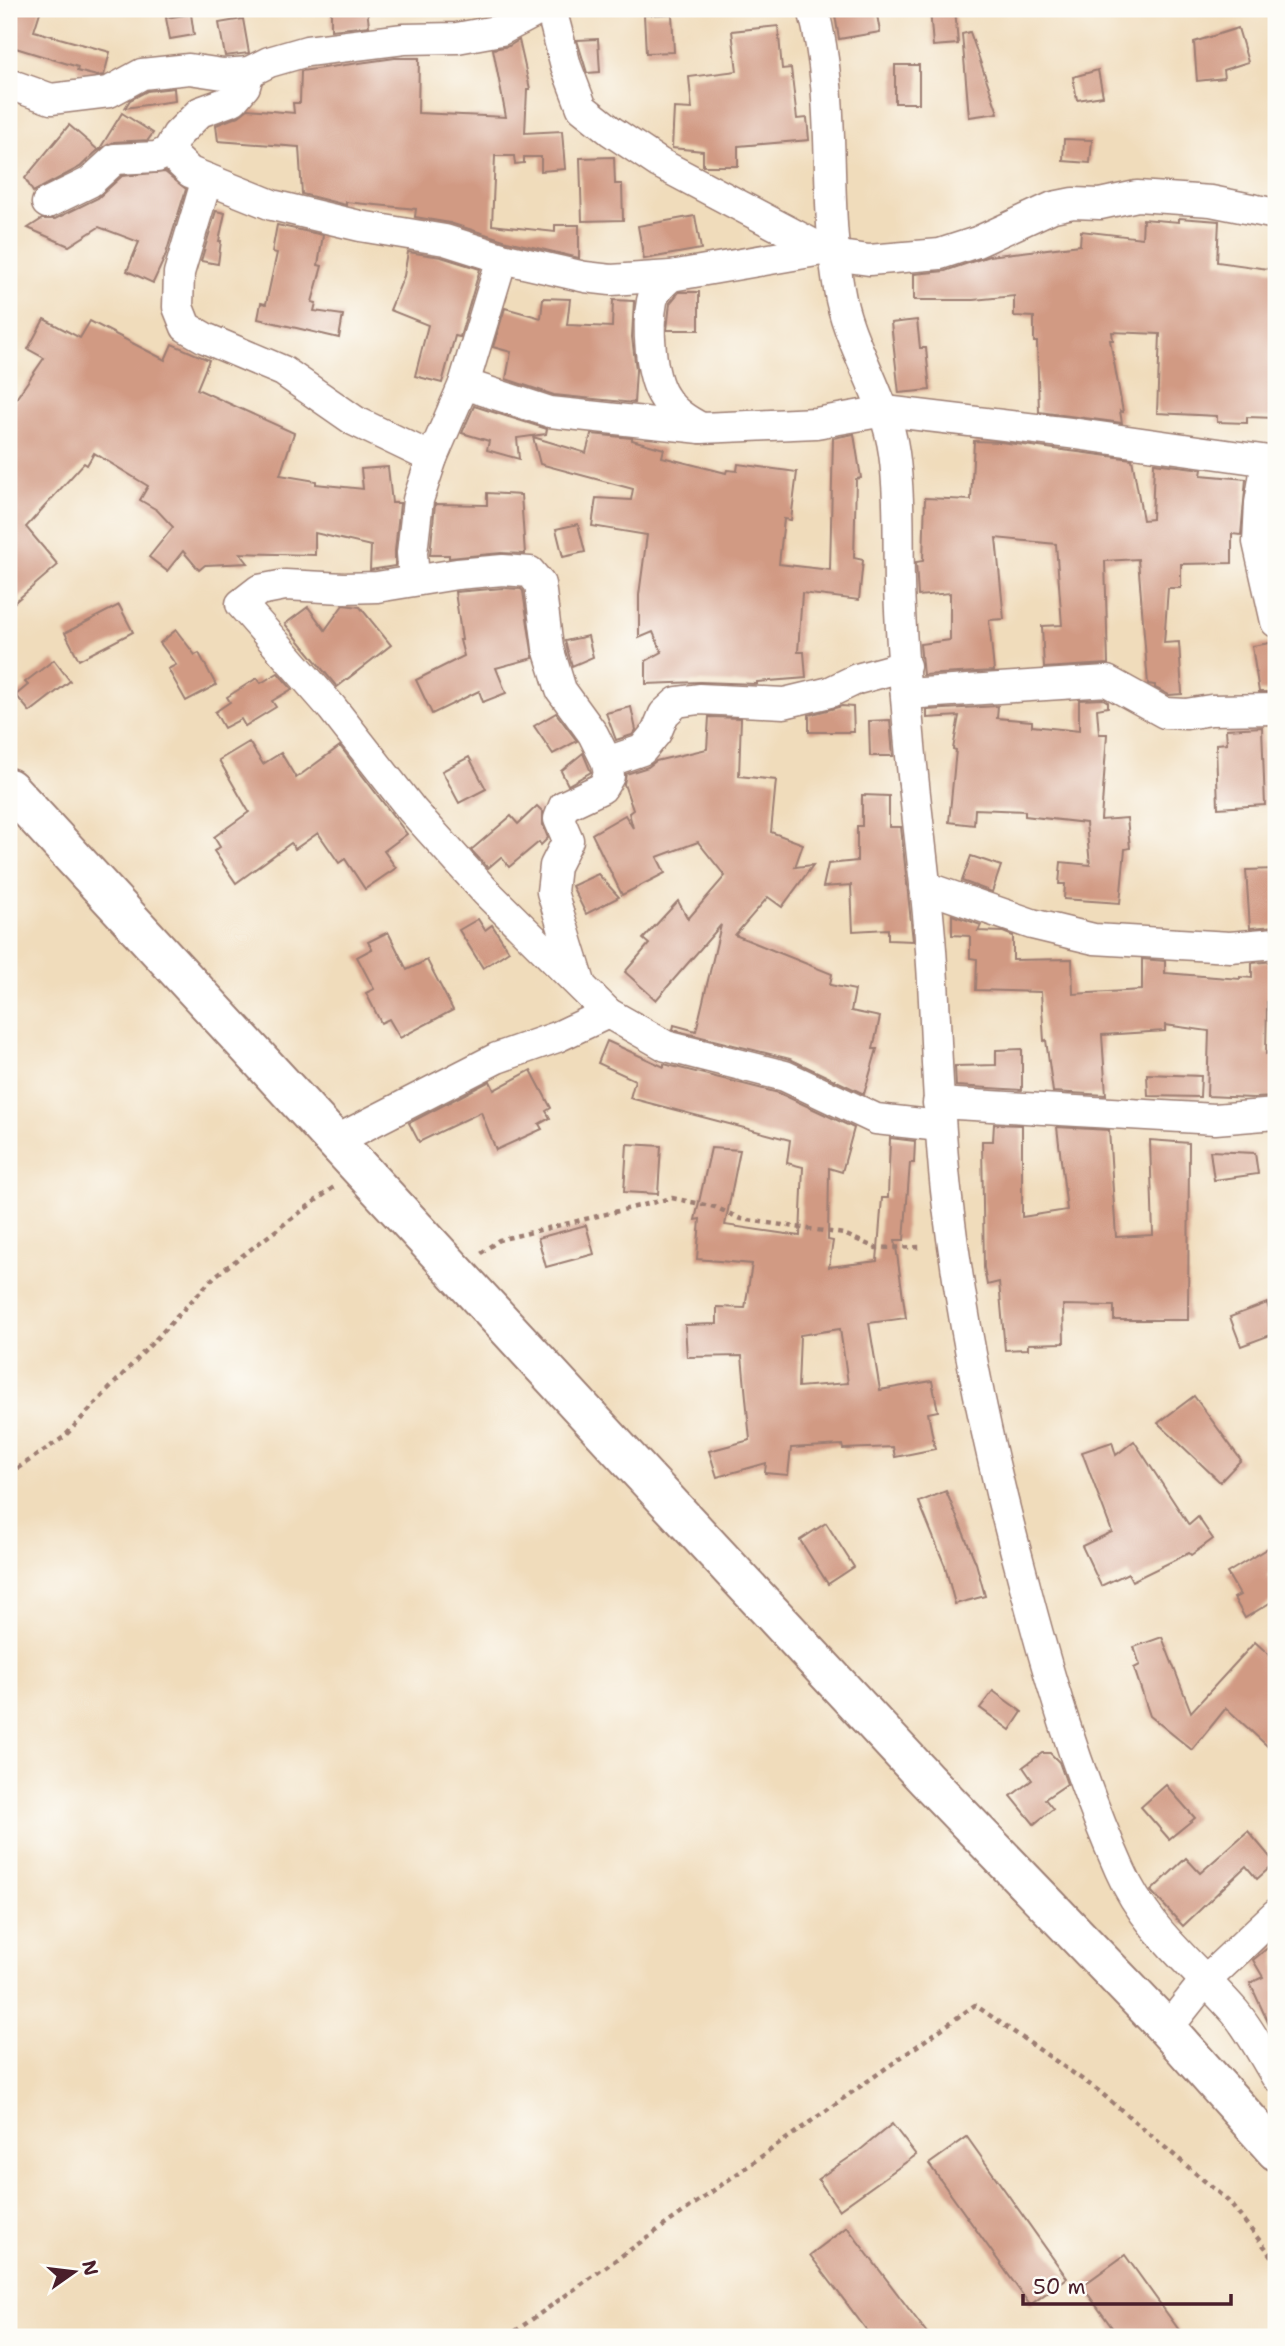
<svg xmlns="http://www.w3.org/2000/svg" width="1285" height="2346" font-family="'Shantell Sans',sans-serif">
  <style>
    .building { fill: #d19a83; fill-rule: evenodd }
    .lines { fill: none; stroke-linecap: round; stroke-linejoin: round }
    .street-casing { stroke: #9d7e73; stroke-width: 33 }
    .secondary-casing { stroke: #9d7e73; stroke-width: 42 }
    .path { stroke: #9d7e73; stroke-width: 4.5; stroke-dasharray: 5 5; stroke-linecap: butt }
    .street { stroke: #fff; stroke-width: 30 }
    .secondary { stroke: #fff; stroke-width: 38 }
  </style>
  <rect width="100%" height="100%" fill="#fdfcf7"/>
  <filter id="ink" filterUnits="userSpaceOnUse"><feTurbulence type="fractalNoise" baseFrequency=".0143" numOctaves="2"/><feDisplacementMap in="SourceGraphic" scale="14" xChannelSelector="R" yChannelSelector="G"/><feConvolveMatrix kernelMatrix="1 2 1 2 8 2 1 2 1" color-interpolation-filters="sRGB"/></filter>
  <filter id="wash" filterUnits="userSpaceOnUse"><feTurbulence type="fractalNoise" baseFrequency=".00686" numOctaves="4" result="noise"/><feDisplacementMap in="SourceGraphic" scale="28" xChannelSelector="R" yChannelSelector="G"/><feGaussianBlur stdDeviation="1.57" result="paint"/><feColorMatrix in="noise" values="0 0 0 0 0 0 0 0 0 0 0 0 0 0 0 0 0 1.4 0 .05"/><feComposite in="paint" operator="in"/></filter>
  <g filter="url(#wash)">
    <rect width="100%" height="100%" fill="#f0dcbb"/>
    <g id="blocks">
      <!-- building -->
      <g class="building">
        <polygon points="14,9 41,9 34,31 110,52 104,75 97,76 77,71 78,67 9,46 9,26"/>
        <polygon points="331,9 367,9 369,26 331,30"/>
        <polygon points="834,9 876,9 880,32 839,39"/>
        <polygon points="930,9 955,9 958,44 933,46"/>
        <polygon points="191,14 194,35 170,39 166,18"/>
        <polygon points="672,14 674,52 646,53 644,15"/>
        <polygon points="243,19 249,53 225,56 219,23"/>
        <polygon points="778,26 782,69 791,68 797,119 807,118 809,140 738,146 738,166 703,166 703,151 672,148 674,108 692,109 689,77 737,71 732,31"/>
        <polygon points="1238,28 1248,62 1223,70 1224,78 1197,81 1194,42"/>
        <polygon points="970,32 998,113 969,117 962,34"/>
        <polygon points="598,39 600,72 587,73 577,40"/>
        <polygon points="519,40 530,89 527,89 525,133 562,131 565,169 541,171 541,157 524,157 524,163 515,164 514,156 495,156 492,225 555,232 555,225 579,225 579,258 507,241 450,223 415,217 416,209 346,202 346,205 302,194 299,147 218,141 216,125 239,116 248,109 294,113 293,103 300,103 301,71 395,58 419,58 418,113 506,117 493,49 509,46"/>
        <rect x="895" y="65" width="24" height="38"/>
        <polygon points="1098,70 1103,96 1077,100 1073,77"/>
        <polygon points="174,88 175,101 125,108 130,100 147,91"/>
        <polygon points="122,113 153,133 148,140 114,142 99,150"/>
        <polygon points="69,125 98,150 80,167 33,192 25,178"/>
        <polygon points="1064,139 1092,140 1090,163 1063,161"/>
        <polygon points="614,157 615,184 622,184 623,220 582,221 580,158"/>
        <polygon points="165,172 186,189 165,257 153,283 127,271 139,242 99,227 69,246 28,228 42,219 55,219 98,198 122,176"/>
        <polygon points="216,211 225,213 219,241 221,241 218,264 201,261"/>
        <polygon points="695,216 701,249 644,259 638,226"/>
        <polygon points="1179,218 1219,221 1217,262 1276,270 1276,418 1247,417 1247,423 1217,422 1217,416 1157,413 1160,334 1112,332 1113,340 1110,340 1123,412 1120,411 1122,423 1039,412 1037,342 1034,342 1034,317 1014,316 1014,296 973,300 914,300 914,274 945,271 989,256 1080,245 1081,231 1142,238 1143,219 1179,222"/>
        <polygon points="277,225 323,235 318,265 322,266 312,302 316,303 314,311 343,315 339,338 258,319 261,303 266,304 277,253 272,252"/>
        <polygon points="408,252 441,257 480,269 460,337 455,336 442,383 415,376 428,325 390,310 404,276"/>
        <polygon points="679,292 699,292 699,330 667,330 670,303"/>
        <polygon points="543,298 570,299 567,325 612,327 613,300 634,301 632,337 636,370 634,403 554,395 506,379 511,352 493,347 505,308 541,318"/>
        <polygon points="44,319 80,338 90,321 165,360 172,344 209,360 197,389 294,433 280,475 316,481 316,484 363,489 361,469 388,467 392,503 400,503 395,551 395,566 370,570 371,546 315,533 315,555 240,553 248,563 205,565 199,570 183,551 167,571 149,557 173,527 157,510 140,500 148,486 94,453 87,465 84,463 26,527 58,565 9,607 9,409 44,358 28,349"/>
        <polygon points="917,320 920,348 926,348 930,390 899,393 891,323"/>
        <polygon points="474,406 547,429 546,434 517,438 519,459 487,450 489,441 462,433"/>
        <polygon points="591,434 632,438 632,440 664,449 662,457 726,473 727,470 737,471 738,464 797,472 791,520 784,519 779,564 830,570 833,438 854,434 861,478 856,479 854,558 863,560 859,600 802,593 798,652 804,652 806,678 757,682 757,684 700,682 646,684 646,661 662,652 653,632 639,638 639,595 647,535 592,526 596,498 631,500 633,489 540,464 533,437 586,453"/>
        <polygon points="974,441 1000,442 1132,459 1143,520 1152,519 1154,463 1202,469 1201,475 1246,479 1241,535 1232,534 1232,563 1181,564 1181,588 1168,588 1164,643 1179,642 1182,694 1169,695 1155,688 1155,685 1148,684 1138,559 1105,561 1108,664 1044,668 1042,626 1062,625 1056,544 996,538 1004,619 989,620 994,671 923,675 920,644 950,640 950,593 918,596 916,562 923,561 925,498 971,500"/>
        <polygon points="487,493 521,495 525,554 501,553 449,558 449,555 430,555 435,504 487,505"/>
        <polygon points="578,524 585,552 563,557 556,529"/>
        <polygon points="503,588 521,589 523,591 533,658 496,668 506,693 483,702 479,691 432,714 416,680 464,656 460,640 462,640 455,592"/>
        <polygon points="119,605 133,632 79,660 65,633"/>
        <polygon points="343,605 360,607 391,645 337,687 285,624 308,607 325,630"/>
        <polygon points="176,630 195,655 199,653 216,685 186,701 168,669 176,665 160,643"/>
        <polygon points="588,636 593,657 572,666 565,641"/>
        <polygon points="1276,642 1276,692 1259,692 1252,646"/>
        <polygon points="54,660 70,681 30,712 16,695 28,685 25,682"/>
        <polygon points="278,673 292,689 272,701 276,707 245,726 241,719 224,728 215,712 230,702 227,697 257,678 261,683"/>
        <polygon points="1103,699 1108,702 1108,707 1097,709 1099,734 1107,734 1101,820 1127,818 1130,848 1125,849 1120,903 1064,899 1065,884 1059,884 1061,862 1090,865 1086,823 1025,816 1025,811 975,809 974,825 949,822 956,750 953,749 959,716 927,718 927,710 998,706 997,718 1032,721 1032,726 1079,731 1079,700"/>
        <polygon points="842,706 853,707 854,732 809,732 809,715"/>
        <polygon points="631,707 636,730 632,735 616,740 606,713"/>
        <polygon points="556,713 577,741 553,754 534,726"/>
        <polygon points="709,717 741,718 739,776 776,780 771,832 803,844 795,867 813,865 782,907 768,897 735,935 832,974 830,985 855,990 851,1011 880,1017 873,1049 877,1049 864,1094 790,1059 673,1030 674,1025 696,1031 721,925 656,1000 625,972 649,944 643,939 678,901 688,919 725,876 698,842 657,857 665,873 622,895 592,834 625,815 633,828 629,813 633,810 624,784 626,774 648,767 656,761 707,749"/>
        <polygon points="890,720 893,756 870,756 869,721"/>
        <polygon points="1262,727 1265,805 1218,808 1216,744 1227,743 1226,729"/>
        <polygon points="249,742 263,764 281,753 296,778 340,746 407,834 384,851 396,868 365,889 345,859 339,863 318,833 295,849 291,843 236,883 214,851 220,847 214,837 249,812 219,760"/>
        <polygon points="583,753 591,772 568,785 561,771"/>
        <polygon points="469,757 486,789 459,803 442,771"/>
        <polygon points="862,795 889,796 889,827 901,827 913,941 888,940 888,929 853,931 851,885 823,887 828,864 857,861 857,826 862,826"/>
        <polygon points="537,806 543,812 543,825 548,838 541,845 539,842 509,867 501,857 488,868 471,850 511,816 518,824"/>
        <polygon points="971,856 1001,866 992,892 962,881"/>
        <polygon points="1276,869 1276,926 1250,928 1246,870"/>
        <polygon points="598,874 619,897 586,914 572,886"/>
        <polygon points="952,915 981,925 978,931 1003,932 1013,936 1013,960 1072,959 1073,994 1142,990 1142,959 1165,961 1165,973 1240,979 1240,977 1252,978 1252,963 1276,961 1276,1001 1267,1002 1266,1054 1276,1051 1276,1097 1253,1098 1207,1096 1209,1031 1165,1025 1165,1031 1102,1035 1106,1095 1053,1092 1046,1040 1044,1041 1041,992 976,990 977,959 970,958 970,936 952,935"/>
        <polygon points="478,919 485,930 492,925 509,951 483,968 459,930"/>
        <polygon points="388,932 407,970 427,960 453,1010 400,1038 389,1019 381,1023 366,993 374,989 357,957 372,949 368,942"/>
        <path d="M607 1041 664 1067V1064L779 1093 854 1128 842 1172 829 1168 828 1240 833 1241 829 1267 877 1261 882 1198H888L890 1138 915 1141 914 1163H910L904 1240H895L906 1318 869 1323 880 1390 932 1381 938 1411 928 1413 935 1449 895 1457 893 1447 843 1449 842 1445 791 1448 788 1475 765 1473 766 1463 717 1477 709 1451 750 1440 742 1356 687 1357 685 1325 717 1324V1307L745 1308 752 1264 697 1259 700 1219 695 1220 711 1148 740 1150 725 1225 800 1236 803 1167 787 1163 790 1140 630 1098 635 1080 598 1063ZM840 1329 848 1383 798 1387 800 1335Z"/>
        <polygon points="1022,1049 1022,1090 956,1086 955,1066 996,1065 996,1050"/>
        <polygon points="531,1070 551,1108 546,1111 550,1118 539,1124 542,1129 496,1150 481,1112 419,1142 409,1123 490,1081 494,1090"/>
        <polygon points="1147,1074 1201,1076 1200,1097 1148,1096"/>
        <polygon points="994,1124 1022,1125 1022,1217 1067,1210 1057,1127 1109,1130 1116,1237 1153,1235 1150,1140 1189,1143 1188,1320 1114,1320 1114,1306 1063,1305 1064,1343 1028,1344 1028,1349 1005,1350 999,1282 987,1285 984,1268 982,1141 993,1141"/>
        <polygon points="627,1144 661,1146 658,1194 624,1192"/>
        <polygon points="1210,1151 1255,1153 1258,1174 1214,1180"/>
        <polygon points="586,1225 594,1254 546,1267 538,1238"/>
        <polygon points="1267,1303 1276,1333 1241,1346 1230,1317"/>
        <polygon points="1194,1396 1241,1460 1220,1482 1158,1423"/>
        <polygon points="1134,1441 1189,1525 1198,1517 1213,1539 1191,1555 1189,1553 1132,1581 1128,1573 1101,1586 1082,1546 1112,1532 1082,1452 1112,1442 1116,1455"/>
        <polygon points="946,1491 976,1563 985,1596 955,1604 945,1566 919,1502"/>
        <polygon points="826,1523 854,1567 828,1584 800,1540"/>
        <polygon points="1276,1543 1276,1570 1268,1576 1276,1589 1276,1599 1245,1618 1234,1598 1240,1595 1227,1573"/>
        <polygon points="1162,1637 1191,1712 1255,1642 1276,1661 1276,1754 1226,1708 1192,1750 1150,1716 1134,1668 1140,1665 1134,1647"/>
        <polygon points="993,1691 1022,1712 1010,1730 980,1708"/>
        <polygon points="1042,1753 1050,1753 1059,1762 1067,1784 1045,1799 1053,1809 1034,1824 1011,1796 1032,1780 1023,1767"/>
        <polygon points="1166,1785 1195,1818 1169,1839 1141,1807"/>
        <polygon points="1248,1831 1275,1863 1257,1879 1246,1866 1183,1926 1151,1891 1186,1858 1200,1873"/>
        <polygon points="1276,1941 1276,2040 1250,1983 1263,1977 1253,1960"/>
        <polygon points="892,2124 916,2155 839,2210 818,2179 859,2151"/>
        <polygon points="967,2137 1067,2278 1030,2305 929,2164"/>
        <polygon points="847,2227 930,2337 872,2337 810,2255"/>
        <polygon points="1125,2255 1184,2337 1119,2337 1082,2286"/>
      </g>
    </g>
  </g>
  <g filter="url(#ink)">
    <use href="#blocks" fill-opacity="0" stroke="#9d7e73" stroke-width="2"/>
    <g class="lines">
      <!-- street casing -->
      <g class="street-casing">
        <g id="street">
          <polyline points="551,9 566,66 582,108 611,131 659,163 833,255 869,260 940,254 977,242 1053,207 1073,203 1100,204 1137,196 1211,201 1276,214"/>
          <path d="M813 9C838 100 823 196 839 289 848 346 886 395 894 453 900 496 898 539 899 583 900 633 905 684 909 734 915 806 926 878 931 950 937 1033 937 1116 947 1199 962 1325 988 1449 1021 1571 1047 1672 1077 1774 1120 1870 1146 1930 1193 1964 1235 2012 1251 2031 1263 2055 1276 2076"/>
          <polyline points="9,84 51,99 109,92 142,74 189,69 223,74 249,72 269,62 307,51 404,39 457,38 501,30 541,9"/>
          <polyline points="168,151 190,172 272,205 360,226 445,240 502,258 585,277 611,280 671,276 822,250"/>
          <polyline points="207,179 179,273 178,307 186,327 205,338 283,371 355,421 432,458"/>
          <polyline points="47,203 90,182 115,159 157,157 168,151 177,135 200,112 233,100 245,86 249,72"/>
          <path d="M671 276C663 283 654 290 652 301 647 326 650 376 664 397 673 412 686 420 701 428"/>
          <polyline points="464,384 550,412 701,428 816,423 885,411 1070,433 1276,462"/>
          <polyline points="1267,461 1260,503 1258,542 1276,622"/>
          <polyline points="414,579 412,553 418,500 432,458 464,384 502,258"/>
          <polyline points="906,694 1107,681 1165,713 1186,714 1211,710 1276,709"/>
          <polyline points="607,762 642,750 656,733 664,714 677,702 699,699 784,703 830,692 857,679 905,666"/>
          <polyline points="925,887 1032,924 1094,939 1230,947 1276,943"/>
          <polyline points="581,986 552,892 555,866 568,840 559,819 564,806 602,788 609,776 607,762 593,734 561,690 548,648 540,584 530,572 503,570 457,574 377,587 344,588 285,585 259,590 241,604 332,708 412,810 485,891 608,1013 666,1046 785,1076 876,1119 940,1126"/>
          <polyline points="938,1103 1215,1119 1276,1114"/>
          <polyline points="335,1141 497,1058 557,1037 608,1013"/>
          <polyline points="1167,2029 1205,1981 1276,1914"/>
        </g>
      </g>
      <!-- secondary casing -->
      <g class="secondary-casing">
        <polyline id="secondary" points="9,788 619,1449 926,1779 1167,2029 1276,2151"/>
      </g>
      <!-- path -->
      <g class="path">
        <polyline points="481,1253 499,1240 672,1198 715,1207 741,1219 844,1234 876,1248 924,1247"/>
        <polyline points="9,1474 64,1437 215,1276 334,1187"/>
        <polyline points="507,2337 975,2005 1099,2091 1228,2201 1276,2261"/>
      </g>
      <!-- street -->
      <use href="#street" class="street"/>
      <!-- secondary -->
      <use href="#secondary" class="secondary"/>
    </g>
  </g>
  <!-- margin -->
  <rect width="1285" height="2346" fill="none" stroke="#fdfcf7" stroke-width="35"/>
  <!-- north arrow -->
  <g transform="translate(74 2272) rotate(76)" stroke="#fdfcf7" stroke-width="5" paint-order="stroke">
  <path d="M0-5L12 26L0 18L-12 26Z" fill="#4a1f2b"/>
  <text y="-10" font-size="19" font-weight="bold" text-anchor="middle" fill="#4a1f2b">N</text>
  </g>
  <!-- scale -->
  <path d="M1023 2294v10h208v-10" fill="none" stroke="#4a1f2b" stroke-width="3.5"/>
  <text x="1033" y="2294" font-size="21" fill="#4a1f2b" stroke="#fdfcf7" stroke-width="5" paint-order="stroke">50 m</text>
</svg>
